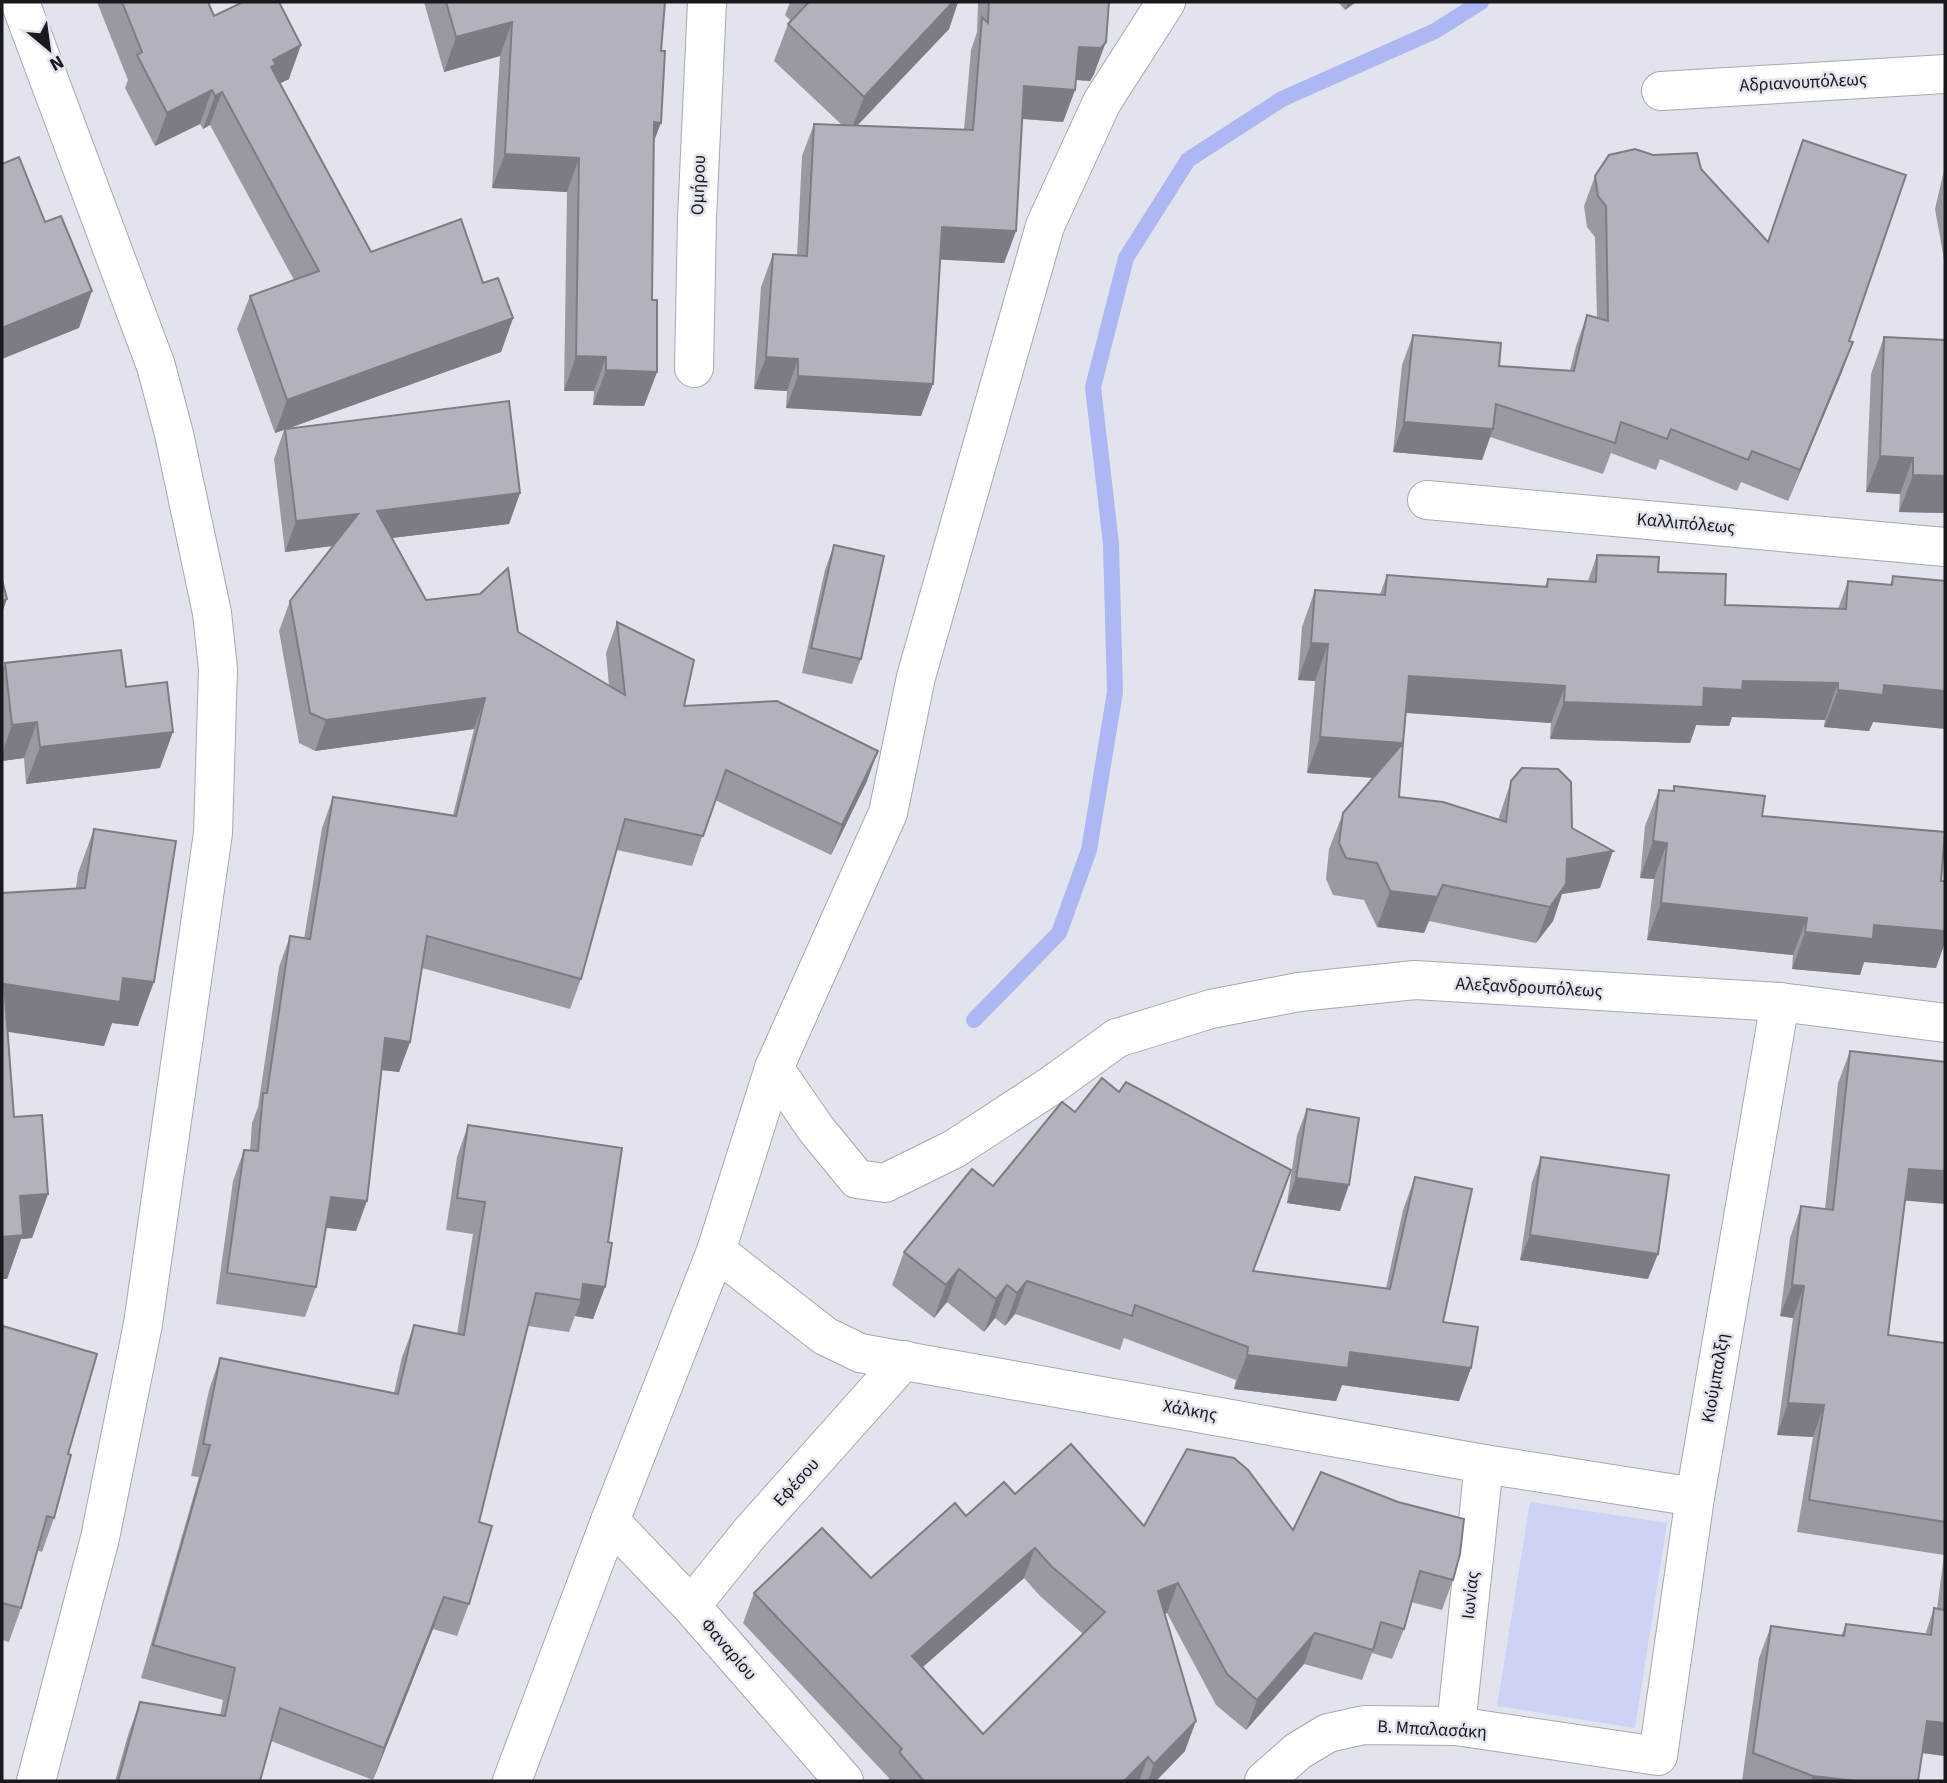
<svg xmlns="http://www.w3.org/2000/svg" width="1947" height="1783" font-family="'Source Sans 3',sans-serif">
  <style>
    .green { fill: #ccd3f5 }
    .lines { fill: none; stroke-linecap: round; stroke-linejoin: round }
    .stream { stroke: #adb7f2; stroke-width: 16 }
    .pedestrian-casing { stroke: #a6a8b1; stroke-width: 40 }
    .minor-casing { stroke: #a6a8b1; stroke-width: 40 }
    .tertiary-casing { stroke: #a6a8b1; stroke-width: 40 }
    .pedestrian { stroke: #fff; stroke-width: 38 }
    .minor { stroke: #fff; stroke-width: 38 }
    .tertiary { stroke: #fff; stroke-width: 38 }
    .wall { fill: #989aa2; fill-rule: evenodd }
    .shaded-wall { fill: #7c7d84 }
    .building { fill: #b1b3bc; stroke: #7c7d84; stroke-width: 2; fill-rule: evenodd }
    .labels { text-anchor: middle; stroke-width: 5; stroke-linejoin: round; paint-order: stroke }
    .street-label { font-size: 18px; fill: #18191c; stroke: #e2e4ed }
  </style>
  <rect width="100%" height="100%" fill="#e2e4ed"/>
  <!-- green -->
  <polygon class="green" points="1530,1502 1667,1523 1635,1728 1497,1706"/>
  <g class="lines">
    <!-- stream -->
    <polyline class="stream" points="974,1020 1059,933 1089,850 1115,692 1111,544 1093,387 1126,258 1188,160 1282,99 1435,31 1481,2"/>
    <!-- pedestrian casing -->
    <g class="pedestrian-casing">
      <polyline id="pedestrian" points="774,1068 816,1129 857,1179 885,1183 954,1149 1052,1085 1117,1038"/>
    </g>
    <!-- minor casing -->
    <g class="minor-casing">
      <g id="minor">
        <polyline points="1661,91 1945,74"/>
        <polyline points="694,368 697,219 707,2"/>
        <polyline points="1427,500 1945,547"/>
        <polyline points="1117,1038 1211,1009 1299,992 1415,980 1780,1002 1945,1023"/>
        <polyline points="716,1251 825,1336 860,1353 1484,1464 1695,1497"/>
        <polyline points="610,1521 691,1606 844,1781"/>
        <polyline points="691,1606 749,1534 904,1360"/>
        <polyline points="1456,1726 1484,1464"/>
        <polyline points="512,1781 610,1521 716,1251 774,1068 888,813 916,677 1045,226 1102,102 1166,2"/>
        <polyline points="1264,1781 1298,1751 1328,1733 1364,1725 1456,1726 1658,1756 1695,1497 1780,1002"/>
      </g>
    </g>
    <!-- tertiary casing -->
    <g class="tertiary-casing">
      <polyline id="tertiary" points="20,2 156,366 174,434 212,613 218,669 213,833 143,1324 100,1538 36,1781"/>
    </g>
    <!-- pedestrian -->
    <use href="#pedestrian" class="pedestrian"/>
    <!-- minor -->
    <use href="#minor" class="minor"/>
    <!-- tertiary -->
    <use href="#tertiary" class="tertiary"/>
  </g>
  <!-- wall -->
  <g class="wall">
    <polygon points="97,2 208,2 214,16 289,79 280,83 371,252 483,283 513,318 501,352 287,429 520,493 509,524 392,538 426,600 518,632 609,686 606,653 617,622 684,706 867,781 831,855 715,800 692,866 617,850 581,979 570,1009 422,968 410,1042 399,1072 381,1070 356,1231 326,1228 316,1287 305,1317 216,1304 233,1181 244,1150 250,1151 252,1123 258,1107 279,967 290,936 304,939 322,828 333,797 453,815 474,729 315,751 299,743 279,631 290,601 333,546 285,552 274,459 284,430 275,433 237,329 250,296 294,280 210,125 203,129 200,124 155,146 125,88 128,80"/>
    <polygon points="424,2 665,2 654,142 652,300 657,372 644,406 593,405 594,391 564,391 567,192 492,188 500,56 444,72"/>
    <polygon points="790,2 958,2 949,29 857,126 964,130 971,50 977,32 978,2 1109,2 1094,74 1090,81 1076,80 1075,90 1063,122 1022,119 1016,231 1004,263 940,259 921,416 786,408 787,391 754,389 761,287 773,254 797,256 802,156 814,124 842,125 774,61 788,24 791,21 785,15"/>
    <polygon points="1338,2 1356,2 1345,10"/>
    <polygon points="1945,166 1945,265 1935,209"/>
    <polygon points="1701,169 1849,341 1842,372 1788,501 1741,482 1737,491 1660,459 1656,470 1611,453 1603,474 1490,437 1482,460 1393,452 1402,365 1413,335 1499,366 1570,370 1576,346 1587,315 1597,318 1595,237 1587,227 1584,206 1595,176"/>
    <polygon points="1884,337 1945,513 1899,512 1900,494 1866,492 1871,374"/>
    <polygon points="834,545 861,659 852,684 802,673 825,570"/>
    <polygon points="1597,555 1658,572 1725,605 1838,609 1848,581 1890,585 1893,576 1873,722 1869,731 1824,727 1825,720 1732,717 1729,726 1696,725 1690,743 1550,739 1551,723 1406,713 1399,797 1498,820 1511,781 1572,828 1600,888 1562,894 1553,921 1536,943 1429,921 1424,933 1377,927 1364,900 1333,895 1326,879 1329,849 1343,813 1373,778 1307,773 1315,681 1298,680 1302,627 1315,590 1380,594 1387,575 1545,586 1548,579 1588,581"/>
    <polygon points="5,663 126,687 160,768 26,784 24,758 2,761 2,671"/>
    <polygon points="1674,786 1762,816 1941,881 1936,968 1864,962 1860,975 1792,969 1793,955 1647,940 1654,879 1640,878 1645,826 1659,790 1673,791"/>
    <polygon points="94,829 138,1026 112,1023 104,1046 7,1031 14,1117 48,1194 32,1238 21,1239 7,1279 2,893 76,888 78,873"/>
    <polygon points="1850,1051 1905,1201 1888,1335 1945,1343 1945,1756 1922,1753 1918,1781 1742,1781 1759,1658 1771,1626 1841,1636 1846,1624 1925,1635 1934,1608 1937,1609 1944,1555 1797,1532 1813,1437 1777,1435 1793,1318 1780,1316 1790,1238 1801,1206 1825,1209 1838,1083"/>
    <polygon points="1307,1109 1340,1211 1287,1203 1297,1135"/>
    <polygon points="468,1125 608,1242 605,1287 593,1319 575,1316 569,1332 528,1326 479,1522 469,1604 457,1636 433,1629 373,1780 271,1741 260,1781 115,1781 128,1735 140,1702 220,1715 223,1700 141,1678 199,1477 191,1476 209,1390 220,1358 394,1393 402,1357 414,1325 457,1334 473,1234 446,1230 457,1157"/>
    <polygon points="1541,1157 1648,1279 1520,1260 1532,1182"/>
    <polygon points="1415,1177 1443,1322 1471,1368 1459,1401 1342,1385 1336,1401 1234,1389 1236,1380 1124,1338 1120,1350 1015,1314 1005,1326 995,1318 984,1332 947,1302 934,1318 892,1285 904,1252 993,1186 1253,1271 1386,1288 1403,1210"/>
    <polygon points="2,1330 68,1454 54,1518 42,1552 37,1550 21,1608 9,1642 2,1640"/>
    <path d="M1015 1494 1144 1526 1293 1530 1453 1580 1442 1610 1411 1602 1404 1629 1392 1659 1372 1653 1362 1680 1304 1664 1246 1730 1216 1705 1167 1613 1165 1614 1185 1751 1156 1781H888L889 1778 743 1623 754 1593 871 1578 966 1516ZM1024 1578 1040 1596 1083 1634 983 1734 923 1667Z"/>
  </g>
  <!-- shaded-wall -->
  <g class="shaded-wall">
    <polygon points="953,2 958,2 949,29 850,133 864,97"/>
    <polygon points="1348,2 1356,2 1345,10"/>
    <polygon points="512,22 500,56 444,72 456,37"/>
    <polygon points="1106,42 1094,74 1090,81 1067,79 1079,47"/>
    <polygon points="301,45 289,79 267,90 273,60"/>
    <polygon points="1024,86 1075,90 1063,122 1012,118"/>
    <polygon points="212,90 200,124 155,146 167,113"/>
    <polygon points="222,92 210,125 203,129 215,96"/>
    <polygon points="654,122 661,123 648,157"/>
    <polygon points="505,154 579,158 567,192 492,188"/>
    <polygon points="942,227 1016,231 1004,263 930,259"/>
    <polygon points="92,291 79,328 2,359 2,328"/>
    <polygon points="513,318 501,352 275,433 287,400"/>
    <polygon points="1853,342 1842,372 1788,501 1800,470"/>
    <polygon points="576,356 606,357 594,391 564,391"/>
    <polygon points="766,357 798,359 787,391 754,389"/>
    <polygon points="606,370 657,372 644,406 593,405"/>
    <polygon points="798,376 933,384 921,416 786,408"/>
    <polygon points="1404,422 1493,429 1482,460 1393,452"/>
    <polygon points="1880,456 1913,458 1900,494 1866,492"/>
    <polygon points="1913,475 1945,476 1945,513 1899,512"/>
    <polygon points="520,493 509,524 366,541 377,511"/>
    <polygon points="358,514 347,544 285,552 296,521"/>
    <polygon points="7,599 2,613 2,601"/>
    <polygon points="1311,643 1328,644 1315,681 1298,680"/>
    <polygon points="1409,676 1565,686 1551,723 1395,712"/>
    <polygon points="1743,681 1838,683 1825,720 1732,717 1729,726 1696,725 1690,743 1550,739 1564,702 1704,688"/>
    <polygon points="1884,685 1945,691 1945,729 1873,722 1869,731 1824,727 1838,690"/>
    <polygon points="485,698 474,729 315,751 326,720"/>
    <polygon points="37,722 24,758 2,761 2,754 12,725"/>
    <polygon points="173,732 160,768 26,784 40,747"/>
    <polygon points="1320,737 1403,743 1390,779 1307,773"/>
    <polygon points="878,751 867,781 831,855 842,825"/>
    <polygon points="1653,841 1667,843 1654,879 1640,878"/>
    <polygon points="1613,851 1600,888 1562,894 1553,921 1536,943 1567,859"/>
    <polygon points="1443,885 1424,933 1377,927 1390,891"/>
    <polygon points="1661,903 1807,918 1793,955 1647,940"/>
    <polygon points="1874,925 1945,931 1945,943 1936,968 1864,962 1860,975 1792,969 1805,932"/>
    <polygon points="123,978 154,982 138,1026 112,1023 104,1046 2,1031 4,984"/>
    <polygon points="385,1038 410,1042 399,1072 374,1069"/>
    <polygon points="1909,1169 1945,1171 1945,1204 1898,1200"/>
    <polygon points="1296,1178 1349,1185 1340,1211 1287,1203"/>
    <polygon points="48,1194 32,1238 21,1239 7,1279 2,1279 2,1237 20,1196"/>
    <polygon points="331,1197 367,1201 356,1231 320,1227"/>
    <polygon points="1530,1235 1658,1254 1648,1279 1520,1260"/>
    <polygon points="959,1269 947,1302 934,1318 946,1285"/>
    <polygon points="1027,1281 1015,1314 1005,1326 1017,1293"/>
    <polygon points="583,1284 605,1287 593,1319 575,1316 581,1300"/>
    <polygon points="1007,1285 995,1318 984,1332 996,1299"/>
    <polygon points="1792,1285 1804,1286 1793,1318 1780,1316"/>
    <polygon points="1350,1352 1471,1368 1459,1401 1342,1385 1336,1401 1234,1389 1247,1355"/>
    <polygon points="1788,1403 1824,1405 1813,1437 1777,1435"/>
    <polygon points="1035,1548 1024,1578 901,1686 912,1656"/>
    <polygon points="1178,1583 1167,1613 1147,1621 1158,1591"/>
    <polygon points="444,1597 433,1629 373,1780 384,1748"/>
    <polygon points="1315,1633 1304,1664 1246,1730 1257,1700"/>
    <polygon points="1196,1721 1185,1751 1156,1781 1148,1781 1154,1764"/>
    <polygon points="1927,1721 1945,1723 1945,1756 1915,1752"/>
    <polygon points="1148,1757 1139,1781 1124,1781"/>
    <polygon points="1813,1776 1856,1781 1811,1781"/>
  </g>
  <!-- building -->
  <g class="building">
    <polygon points="122,2 208,2 214,16 243,2 279,2 301,45 273,60 276,65 271,67 371,252 461,219 483,283 498,278 513,318 287,400 250,296 319,271 222,92 215,96 212,90 167,113 137,55 142,52"/>
    <polygon points="446,2 665,2 661,51 665,51 661,123 654,122 652,300 657,300 657,372 606,370 606,357 576,356 579,158 505,154 512,22 456,37"/>
    <polygon points="809,2 953,2 864,97 788,24"/>
    <polygon points="989,2 1109,2 1106,42 1101,48 1079,47 1075,90 1024,86 1016,231 942,227 933,384 798,376 798,359 766,357 773,254 807,256 814,124 973,130 982,17 988,23"/>
    <polygon points="1803,140 1906,175 1849,341 1853,342 1800,470 1752,451 1748,460 1671,429 1667,439 1621,422 1615,443 1496,404 1493,429 1404,422 1413,335 1501,343 1499,366 1574,371 1587,315 1608,321 1606,206 1598,196 1595,176 1609,155 1635,149 1653,155 1697,153 1701,169 1768,242"/>
    <polygon points="19,157 45,222 61,216 92,291 2,328 2,164"/>
    <polygon points="1884,337 1945,340 1945,476 1913,475 1913,458 1880,456"/>
    <polygon points="509,401 520,493 377,511 426,600 480,594 508,568 518,632 625,695 617,622 694,660 684,706 777,701 878,751 842,825 726,770 703,836 625,819 581,979 427,936 410,1042 385,1038 367,1201 331,1197 316,1287 227,1273 244,1150 258,1151 263,1093 267,1093 290,936 310,939 333,797 456,816 485,698 326,720 310,713 290,601 358,514 296,521 285,429"/>
    <polygon points="834,545 884,556 861,659 811,648"/>
    <polygon points="1597,555 1659,557 1658,572 1726,574 1725,605 1846,609 1848,581 1892,585 1893,576 1945,581 1945,691 1884,685 1883,695 1838,690 1838,683 1743,681 1742,690 1704,688 1703,707 1564,702 1565,686 1409,676 1403,743 1320,737 1328,644 1311,643 1315,590 1385,595 1387,575 1547,587 1548,579 1596,582"/>
    <polygon points="2,580 7,599 2,601"/>
    <polygon points="121,650 126,687 167,682 173,732 40,747 37,722 12,725 5,663"/>
    <polygon points="1403,743 1399,797 1443,802 1506,822 1511,781 1522,768 1558,769 1571,782 1572,828 1613,851 1567,859 1566,884 1550,907 1443,885 1437,897 1390,891 1377,863 1346,858 1339,843 1343,813"/>
    <polygon points="1674,786 1765,796 1762,816 1945,832 1941,881 1945,881 1945,931 1874,925 1873,939 1805,932 1807,918 1661,903 1667,843 1653,841 1659,790 1674,791"/>
    <polygon points="94,829 176,841 154,982 123,978 120,1002 4,984 14,1117 42,1115 48,1194 20,1196 23,1235 2,1237 2,893 85,888"/>
    <polygon points="1850,1051 1945,1062 1945,1171 1909,1169 1888,1335 1945,1343 1945,1522 1809,1500 1824,1405 1788,1403 1804,1286 1792,1285 1801,1206 1833,1210"/>
    <polygon points="1102,1078 1119,1092 1126,1082 1291,1170 1253,1271 1390,1289 1415,1177 1472,1189 1443,1322 1478,1327 1471,1368 1350,1352 1348,1368 1247,1355 1248,1347 1135,1305 1132,1316 1027,1281 1017,1293 1007,1285 996,1299 959,1269 946,1285 904,1252 972,1169 993,1186 1062,1102 1075,1112"/>
    <polygon points="1307,1109 1359,1118 1349,1185 1296,1178"/>
    <polygon points="468,1125 622,1148 608,1242 612,1243 605,1287 583,1284 581,1300 536,1293 479,1522 492,1526 469,1604 444,1597 384,1748 280,1708 260,1781 118,1781 140,1702 225,1716 235,1668 153,1645 210,1445 203,1444 220,1358 398,1394 414,1325 464,1335 485,1202 457,1198"/>
    <polygon points="1541,1157 1669,1175 1658,1254 1530,1235"/>
    <polygon points="3,1326 97,1354 68,1454 71,1455 54,1518 47,1516 21,1608 2,1603 2,1331"/>
    <path d="M1071 1444 1144 1526 1187 1449 1234 1458 1248 1470 1293 1530 1321 1472 1398 1502 1464 1519 1460 1554 1453 1580 1420 1571 1404 1629 1381 1622 1373 1650 1315 1633 1257 1700 1227 1674 1178 1583 1158 1591 1196 1721 1154 1764 1148 1757 1124 1781H924L899 1752 902 1749 754 1593 822 1528 871 1578 955 1503 966 1516 1004 1482 1015 1494ZM1035 1548 1051 1566 1105 1612 983 1734 912 1656Z"/>
    <polygon points="1945,1599 1945,1723 1927,1721 1918,1781 1856,1781 1813,1776 1753,1753 1771,1626 1844,1636 1846,1624 1931,1635 1934,1608 1944,1610"/>
  </g>
  <g class="labels">
    <!-- street labels -->
    <g class="street-label">
      <text transform="translate(1803 82) rotate(-3)" y="6">Αδριανουπόλεως</text>
      <text transform="translate(698 185) rotate(-88)" y="6">Ομήρου</text>
      <text transform="translate(1686 523) rotate(5)" y="6">Καλλιπόλεως</text>
      <text transform="translate(1529 987) rotate(3)" y="6">Αλεξανδρουπόλεως</text>
      <text transform="translate(1715 1378) rotate(-80)" y="6">Κιούμπαλξη</text>
      <text transform="translate(1190 1410) rotate(10)" y="6">Χάλκης</text>
      <text transform="translate(796 1482) rotate(-48)" y="6">Εφέσου</text>
      <text transform="translate(1470 1595) rotate(-84)" y="6">Ιωνίας</text>
      <text transform="translate(729 1649) rotate(49)" y="6">Φαναρίου</text>
      <text transform="translate(1432 1729) rotate(3)" y="6">Β. Μπαλασάκη</text>
    </g>
  </g>
  <!-- border -->
  <rect width="1947" height="1783" fill="none" stroke="#18191c" stroke-width="7"/>
  <!-- north arrow -->
  <g transform="translate(49 49) rotate(151)" stroke="#e2e4ed" stroke-width="5" paint-order="stroke">
  <path d="M0-5L12 26L0 18L-12 26Z" fill="#18191c"/>
  <text y="-10" font-size="19" font-weight="bold" text-anchor="middle" fill="#18191c">N</text>
  </g>
</svg>
